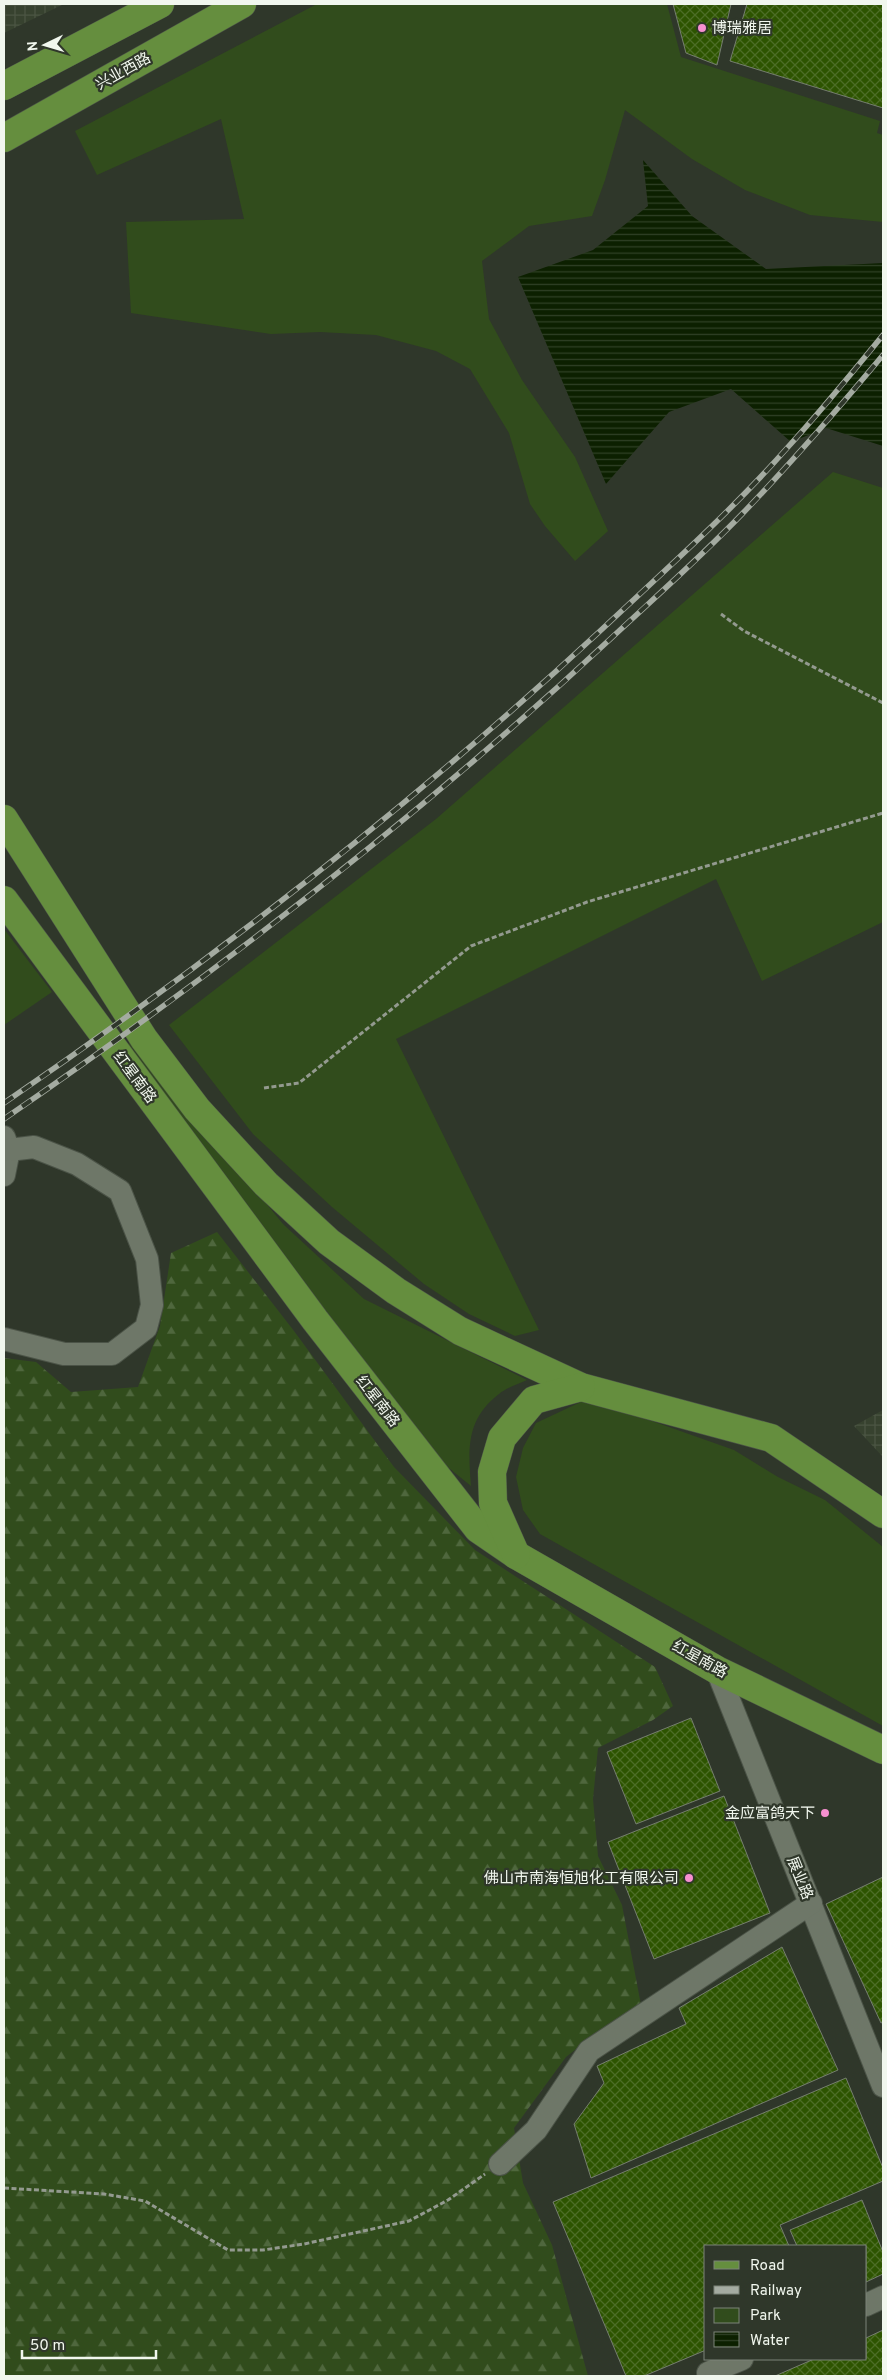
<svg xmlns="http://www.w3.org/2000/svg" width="887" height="2380" font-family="Overpass,'Noto Sans SC',sans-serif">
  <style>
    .industrial { fill: url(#industrial-grid) }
    .green { fill: #314c1c }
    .forest { fill: url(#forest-firs) }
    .water { fill: url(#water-rules) }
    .building { fill: url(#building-cross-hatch); stroke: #757e6f }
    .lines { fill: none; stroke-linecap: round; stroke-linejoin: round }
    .minor-casing { stroke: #4b5347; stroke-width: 24 }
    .major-casing { stroke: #4b5347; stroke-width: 29 }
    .path { stroke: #939a8f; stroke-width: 3; stroke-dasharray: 5 2.5; stroke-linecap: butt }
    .minor { stroke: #6e7768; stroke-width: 22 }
    .major { stroke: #658e3e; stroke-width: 28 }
    .rail-casing { stroke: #a4aba1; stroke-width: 5.5 }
    .rail { stroke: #2f372a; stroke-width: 4; stroke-dasharray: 11; stroke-linecap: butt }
    .poi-dot { fill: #f690cf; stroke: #2f372a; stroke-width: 2 }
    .labels { text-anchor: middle; stroke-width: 4.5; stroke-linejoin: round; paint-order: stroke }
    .poi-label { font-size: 15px; fill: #f1f7ee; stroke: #2f372a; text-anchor: end }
    .street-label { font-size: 15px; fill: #f1f7ee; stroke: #2f372a }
  </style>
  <defs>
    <pattern id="industrial-grid" width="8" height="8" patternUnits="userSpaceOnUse" patternTransform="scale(1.25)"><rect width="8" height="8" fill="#37422f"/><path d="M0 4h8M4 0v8" fill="none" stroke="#4b5543"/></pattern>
    <pattern id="forest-firs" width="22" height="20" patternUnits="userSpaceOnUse" patternTransform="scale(1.25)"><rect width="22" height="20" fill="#314c1c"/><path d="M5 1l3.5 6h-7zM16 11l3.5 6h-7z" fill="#4f673d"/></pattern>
    <pattern id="water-rules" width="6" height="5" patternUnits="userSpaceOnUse" patternTransform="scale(1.25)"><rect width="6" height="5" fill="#0c2000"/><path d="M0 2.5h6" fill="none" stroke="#304126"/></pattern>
    <pattern id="building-cross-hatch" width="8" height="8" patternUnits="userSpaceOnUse" patternTransform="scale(1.25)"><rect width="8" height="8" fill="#2d5400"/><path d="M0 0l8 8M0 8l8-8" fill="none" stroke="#4c6d26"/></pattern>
  </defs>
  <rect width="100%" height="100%" fill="#2f372a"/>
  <!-- industrial -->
  <g class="industrial">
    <polygon points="4,4 64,4 4,33"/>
    <polygon points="883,1410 883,1457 854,1426"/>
  </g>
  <!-- green -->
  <g class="green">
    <polygon points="317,4 667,4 681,57 880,121 877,133 883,135 883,222 810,215 745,190 692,159 625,110 605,180 592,216 529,226 482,261 489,319 522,380 575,457 608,531 575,561 545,526 530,504 509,433 470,369 436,351 376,335 320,332 271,334 131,313 126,222 244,219 221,119 97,175 75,131"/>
    <polygon points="833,472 883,488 883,922 762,981 716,879 396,1039 539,1330 515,1336 469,1314 424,1284 332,1207 253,1134 169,1025 436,819"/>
    <polygon points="4,929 52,992 4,1025"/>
    <path d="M137 1038 207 1131 283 1224 364 1299 527 1380C518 1384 506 1388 499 1394 466 1419 468 1449 471 1486L439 1460 336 1336 128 1044Z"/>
    <polygon points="585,1400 601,1403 734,1450 778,1477 825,1500 883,1547 883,1726 540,1534 523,1510 516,1477 523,1448 536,1423"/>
  </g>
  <!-- forest -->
  <polygon class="forest" points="217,1232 294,1331 394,1467 475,1550 655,1667 673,1706 653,1720 598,1748 593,1799 598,1856 622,1905 641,2005 608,2024 566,2057 514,2128 523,2183 552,2245 588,2376 4,2376 4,1358 36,1362 71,1392 138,1387 160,1326 171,1253"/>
  <!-- water -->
  <polygon class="water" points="643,160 692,216 766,269 883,263 883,446 826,428 791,442 731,389 669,412 606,484 518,277 593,250 648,206"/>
  <!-- building -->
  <g class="building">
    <polygon points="673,4 731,4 717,65 686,53"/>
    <polygon points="747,4 883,4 883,108 730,61"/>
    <polygon points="691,1718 720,1791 636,1824 607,1752"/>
    <polygon points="724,1796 770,1913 654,1959 608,1842"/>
    <polygon points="883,1877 883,2022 881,2023 826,1904"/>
    <polygon points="782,1947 838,2070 591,2178 574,2124 604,2083 597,2066 686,2024 679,2008"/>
    <polygon points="846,2078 883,2168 883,2181 780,2225 789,2246 706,2246 706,2350 644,2376 626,2376 553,2202"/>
    <polygon points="862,2200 883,2252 883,2274 866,2282 866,2246 797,2246 790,2230"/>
    <polygon points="883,2330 883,2376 775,2376 814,2359 866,2359 866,2338"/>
  </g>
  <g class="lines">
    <!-- minor casing -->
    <g class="minor-casing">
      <g id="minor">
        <polyline points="4,1137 9,1150 4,1175"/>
        <polyline points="4,1339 64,1354 112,1354 146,1328 152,1305 147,1259 120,1191 77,1164 34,1147 9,1150"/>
        <polyline points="717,1670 883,2086"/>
        <polyline points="500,2164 536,2130 589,2051 811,1903"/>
        <polyline points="866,2305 883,2297"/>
        <polyline points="708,2373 742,2359"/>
      </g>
    </g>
    <!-- major casing -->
    <g class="major-casing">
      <g id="major">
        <polyline points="4,86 160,4"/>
        <polyline points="4,138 242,4"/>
        <polyline points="4,819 144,1039 197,1109 266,1184 329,1242 396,1291 460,1331 581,1387 771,1438 883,1514"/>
        <polyline points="4,900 315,1320 478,1529 516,1555 717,1670 883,1750"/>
        <polyline points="516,1555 493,1503 492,1472 502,1438 534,1400 581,1387"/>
      </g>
    </g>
    <!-- path -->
    <g class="path">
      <polyline points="721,614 744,631 883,703"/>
      <polyline points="264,1088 299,1083 471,946 587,902 883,813"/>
      <polyline points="4,2188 104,2194 145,2201 228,2250 263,2250 304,2244 409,2221 448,2200 485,2174"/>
    </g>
    <!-- minor -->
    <use href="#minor" class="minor"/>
    <!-- major -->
    <use href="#major" class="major"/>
    <!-- rail casing -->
    <g class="rail-casing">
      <g id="rail">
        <path d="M4 1103C213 960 413 804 599 632 663 572 730 513 788 447 821 411 852 373 883 335"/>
        <path d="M4 1119C215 974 419 817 607 642 652 600 700 558 743 513 792 462 838 409 883 355"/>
      </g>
    </g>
    <!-- rail -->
    <use href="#rail" class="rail"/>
  </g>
  <!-- markers -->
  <g class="poi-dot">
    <circle cx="702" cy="28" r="5"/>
    <circle cx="825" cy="1813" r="5"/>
    <circle cx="689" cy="1878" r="5"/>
  </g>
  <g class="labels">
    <!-- poi labels -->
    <g class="poi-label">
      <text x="712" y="33" text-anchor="start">博瑞雅居</text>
      <text x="815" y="1818">金应富鸽天下</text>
      <text x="679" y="1883">佛山市南海恒旭化工有限公司</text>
    </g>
    <!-- street labels -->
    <g class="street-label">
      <text transform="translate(123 71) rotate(-29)" y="5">兴业西路</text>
      <text transform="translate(135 1077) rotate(53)" y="5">红星南路</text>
      <text transform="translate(378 1401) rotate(52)" y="5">红星南路</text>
      <text transform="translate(700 1659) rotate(29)" y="5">红星南路</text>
      <text transform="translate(800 1878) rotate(68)" y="5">展业路</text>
    </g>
  </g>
  <!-- border -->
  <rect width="887" height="2380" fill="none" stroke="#f1f7ee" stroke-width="10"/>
  <!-- legend -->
  <rect x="704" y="2245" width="162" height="115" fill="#2f372a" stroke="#7d8478"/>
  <rect x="714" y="2261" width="25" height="8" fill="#658e3e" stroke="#7d8478"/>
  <text x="750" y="2270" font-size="15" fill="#f1f7ee">Road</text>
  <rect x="714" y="2286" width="25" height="8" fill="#a4aba1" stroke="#7d8478"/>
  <text x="750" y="2295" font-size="15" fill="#f1f7ee">Railway</text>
  <rect x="714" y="2308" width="25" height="15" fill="#314c1c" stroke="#7d8478"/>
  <text x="750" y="2320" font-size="15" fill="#f1f7ee">Park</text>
  <rect x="714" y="2332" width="25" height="15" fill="url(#water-rules)" stroke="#7d8478"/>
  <text x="750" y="2345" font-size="15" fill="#f1f7ee">Water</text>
  <!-- north arrow -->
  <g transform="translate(45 45) rotate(265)" stroke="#2f372a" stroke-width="4" paint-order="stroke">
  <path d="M0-4L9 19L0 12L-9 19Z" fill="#f1f7ee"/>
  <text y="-8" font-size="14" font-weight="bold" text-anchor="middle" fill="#f1f7ee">N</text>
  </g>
  <!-- scale -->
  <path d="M22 2350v8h134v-8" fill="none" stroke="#f1f7ee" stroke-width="2.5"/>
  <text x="30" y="2350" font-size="15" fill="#f1f7ee" stroke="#2f372a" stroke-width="4" paint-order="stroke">50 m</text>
</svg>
